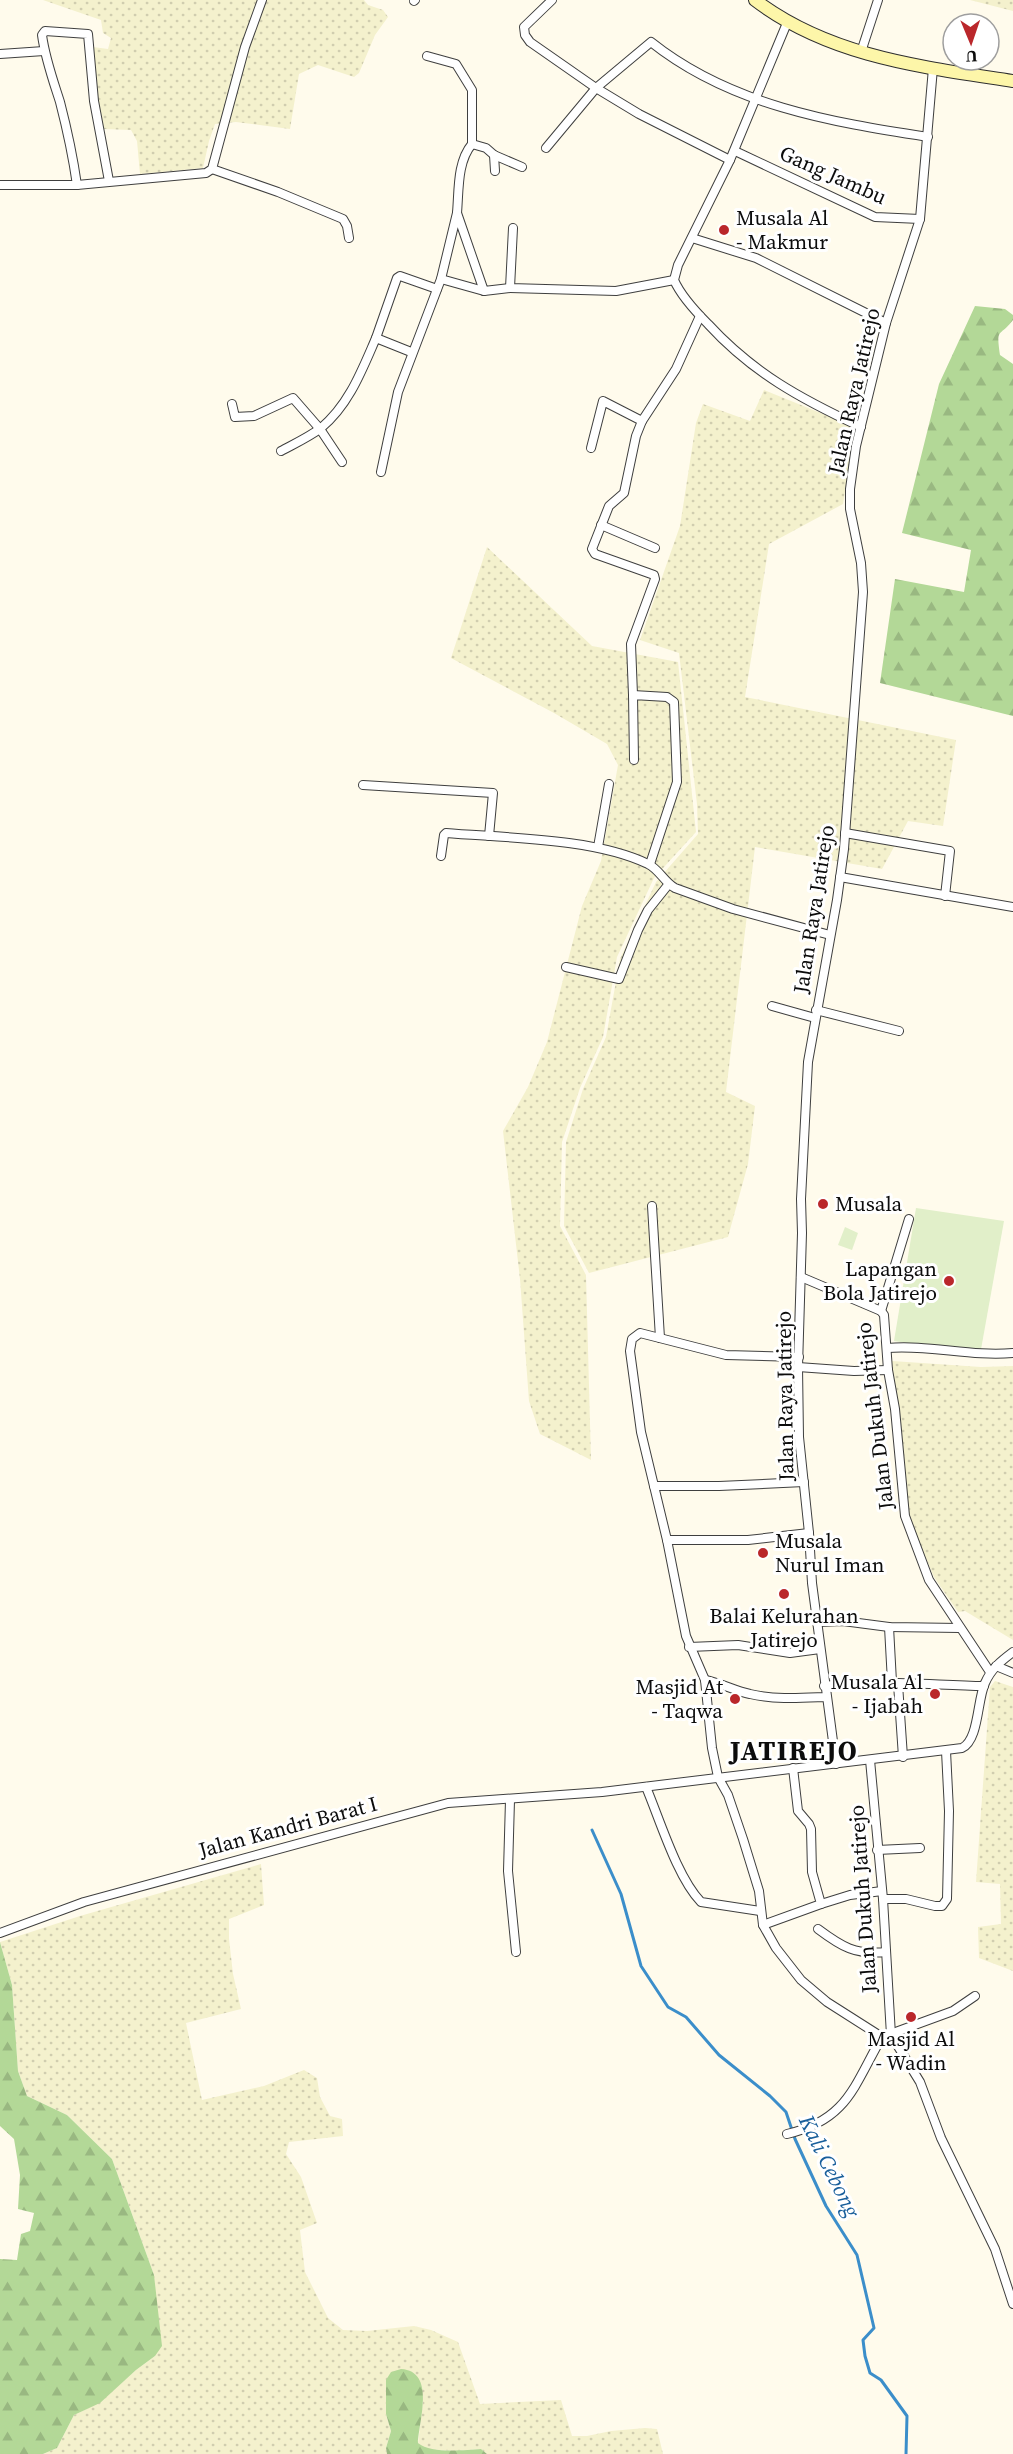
<svg xmlns="http://www.w3.org/2000/svg" width="1013" height="2454" font-family="'Source Serif 4',serif">
  <style>
    .farmland { fill: url(#farmland-dots) }
    .forest { fill: url(#forest-firs) }
    .pitch { fill: #e1efc9 }
    .lines { fill: none; stroke-linecap: round; stroke-linejoin: round }
    .stream { stroke: #3b8eca; stroke-width: 3 }
    .street-casing { stroke: #3f3f3f; stroke-width: 10 }
    .secondary-casing { stroke: #2e2e2e; stroke-width: 14 }
    .street { stroke: #fff; stroke-width: 8 }
    .secondary { stroke: #fdf6a9; stroke-width: 12 }
    .poi-dot { fill: #ba272b; stroke: #fff; stroke-width: 2 }
    .labels { text-anchor: middle; stroke-width: 6; stroke-linejoin: round; paint-order: stroke }
    .street-label { font-size: 21px; fill: #0c0c0c; stroke: #fff }
    .poi-label { font-size: 21px; fill: #0c0c0c; stroke: #fff; text-anchor: start }
    .water-label { font-size: 22px; font-style: italic; fill: #195f9b; stroke: #fff }
    .district-label { font-size: 27px; font-weight: bold; letter-spacing: 1.5px; fill: #0c0c0c; stroke: #fff }
  </style>
  <defs>
    <pattern id="farmland-dots" width="8" height="8" patternUnits="userSpaceOnUse" patternTransform="scale(1.5)"><rect width="8" height="8" fill="#f4f1cd"/><path d="M2 2h.1M6 6h.1" fill="none" stroke="#d0cdaf" stroke-width="1.8" stroke-linecap="round"/></pattern>
    <pattern id="forest-firs" width="22" height="20" patternUnits="userSpaceOnUse" patternTransform="scale(1.5)"><rect width="22" height="20" fill="#b3d897"/><path d="M5 1l3.5 6h-7zM16 11l3.5 6h-7z" fill="#99b881"/></pattern>
  </defs>
  <rect width="100%" height="100%" fill="#fffbec"/>
  <!-- farmland -->
  <g class="farmland">
    <polygon points="43,0 364,0 368,5 383,10 388,17 375,35 359,73 354,77 318,65 299,74 290,129 236,122 215,124 209,141 203,168 140,174 137,141 131,130 103,129 97,102 93,47 108,49 111,38 103,33 101,20"/>
    <polygon points="970,0 1013,0 1013,11"/>
    <polygon points="764,390 855,427 843,504 769,544 745,697 956,740 943,826 908,821 882,869 755,847 726,1092 755,1106 748,1164 728,1237 589,1273 564,1226 566,1142 583,1089 606,1037 620,959 656,882 698,834 697,804 679,653 640,640 680,526 696,423 703,404 750,421"/>
    <polygon points="487,547 592,646 678,662 696,832 654,878 617,957 603,1037 580,1088 562,1142 560,1226 586,1275 591,1460 540,1434 529,1401 520,1279 503,1131 528,1087 547,1042 582,906 601,861 618,765 607,744 554,713 451,658"/>
    <polygon points="892,1361 981,1367 1013,1366 1013,1640 965,1611 958,1612 934,1577 907,1514 895,1437"/>
    <polygon points="995,1681 1013,1687 1013,1971 979,1958 978,1927 1001,1924 1000,1884 976,1882 990,1687"/>
    <polygon points="261,1864 264,1905 229,1919 229,1939 233,1974 241,2009 186,2023 202,2100 264,2086 304,2070 317,2078 320,2097 330,2116 342,2119 343,2136 289,2142 286,2154 301,2177 317,2223 300,2230 305,2272 328,2318 343,2330 367,2331 414,2326 431,2330 458,2342 480,2404 561,2400 572,2436 587,2436 611,2431 645,2428 657,2429 663,2454 487,2454 481,2449 454,2451 425,2449 418,2443 423,2401 386,2414 391,2431 386,2448 387,2454 43,2454 57,2448 74,2415 100,2402 136,2370 155,2356 154,2275 112,2159 67,2115 27,2096 18,2071 12,1985 0,1942 80,1916"/>
  </g>
  <!-- forest -->
  <g class="forest">
    <path d="M975 306 1005 309 1013 315V320C999 338 996 327 1000 355L1013 364V716L880 683 895 579 964 592 971 550 902 533 939 384Z"/>
    <polygon points="0,1942 12,1985 18,2071 27,2096 67,2115 112,2159 154,2275 162,2346 155,2356 136,2370 100,2403 74,2415 57,2448 43,2454 0,2454 0,2259 17,2260 21,2234 30,2231 34,2213 18,2209 20,2175 14,2139 0,2126"/>
    <path d="M401 2369C436 2371 419 2421 418 2443 431 2454 464 2450 481 2449L487 2454H387L386 2448 391 2431 386 2414V2380L391 2372Z"/>
  </g>
  <!-- pitch -->
  <g class="pitch">
    <polygon points="916,1208 1004,1221 980,1355 894,1341"/>
    <polygon points="845,1227 858,1233 852,1250 838,1245"/>
  </g>
  <g class="lines">
    <!-- stream -->
    <polyline class="stream" points="592,1830 621,1894 641,1966 668,2007 686,2017 719,2055 770,2096 786,2112 795,2139 826,2206 857,2255 874,2328 863,2340 865,2356 870,2373 881,2380 907,2416 906,2454"/>
    <!-- street casing -->
    <g class="street-casing">
      <g id="street">
        <polyline points="552,0 524,27 525,35 530,42 596,88 639,114 730,160"/>
        <polyline points="414,1 415,0"/>
        <path d="M787 23 730 160 678 265 674 280C681 296 696 312 708 324 753 373 801 399 861 427"/>
        <polyline points="861,52 878,0"/>
        <polyline points="0,54 44,51"/>
        <path d="M427 56 456 64 472 90V144C457 162 459 190 457 213"/>
        <polyline points="472,144 486,148 494,155 522,167"/>
        <path d="M546 148 596 88 651 42C730 105 830 122 928 137"/>
        <polyline points="735,151 875,217 920,219"/>
        <polyline points="494,155 495,171"/>
        <polyline points="212,169 278,192 343,219 347,226 349,238"/>
        <polyline points="0,185 77,185 206,173 212,169 245,47 262,0"/>
        <path d="M77 185C73 157 67 129 60 102 53 80 45 58 42 35L45 31 88 34 94 101 109 181"/>
        <polyline points="513,228 510,288 616,291 674,280"/>
        <polyline points="692,238 756,258 886,323"/>
        <polyline points="441,279 484,291"/>
        <polyline points="376,338 397,278 400,276 437,289"/>
        <polyline points="232,404 235,417 254,416 293,398 320,429 342,462"/>
        <polyline points="591,448 603,401 642,421 676,369 700,316"/>
        <path d="M281 451C294 444 309 437 321 428 349 405 362 370 376 338L411 352"/>
        <polyline points="381,472 398,392 441,279 457,213 484,291 510,288"/>
        <polyline points="601,525 655,548"/>
        <polyline points="633,695 631,644 655,579 654,575 595,554 592,549 609,506 624,493 636,436 642,421"/>
        <polyline points="634,760 633,695 667,697 674,702 677,782 650,864"/>
        <polyline points="363,785 493,793 489,836"/>
        <polyline points="845,833 950,851 945,896"/>
        <polyline points="598,847 609,784"/>
        <path d="M441 856 444 835 446 833C505 838 595 838 648 864 659 869 664 882 675 888L733 909 830 935"/>
        <polyline points="840,877 1013,907"/>
        <polyline points="566,967 619,979 638,930 648,910 668,885"/>
        <polyline points="772,1006 815,1018"/>
        <polyline points="816,1010 899,1031"/>
        <polyline points="652,1206 660,1338"/>
        <polyline points="801,1277 881,1311 884,1315 888,1370 895,1409 905,1516 929,1580 990,1672"/>
        <polyline points="881,1311 909,1219"/>
        <path d="M887 1348C928 1344 971 1357 1013 1353"/>
        <polyline points="799,1357 726,1355 640,1333 632,1339 630,1351 641,1432 667,1540 686,1636 705,1680 712,1748 718,1777 728,1795 743,1839 759,1891 763,1925 776,1948 801,1980 827,2002 882,2037"/>
        <polyline points="798,1367 854,1371 888,1370"/>
        <polyline points="654,1486 719,1486 804,1482"/>
        <polyline points="667,1540 748,1540 809,1533"/>
        <polyline points="818,1622 843,1621 889,1627 960,1628"/>
        <polyline points="889,1627 892,1682"/>
        <polyline points="689,1647 738,1645 790,1653 820,1649"/>
        <polyline points="996,1666 1013,1673"/>
        <path d="M705 1680C721 1683 735 1691 750 1694 776 1700 801 1698 826 1697"/>
        <polyline points="898,1684 903,1757"/>
        <path d="M824 1686C877 1679 930 1685 984 1686"/>
        <polyline points="870,1760 883,1899 891,2035 920,2082 941,2138 995,2249 1013,2304"/>
        <polyline points="836,1764 812,1583 809,1533 799,1437 798,1367 802,1233 801,1199 808,1062 837,900 844,849 863,592 861,563 850,509 850,489 856,446 886,323 920,219 933,68"/>
        <path d="M646 1787C660 1820 677 1877 701 1902L760 1911"/>
        <polyline points="510,1800 508,1871 516,1952"/>
        <polyline points="877,1850 920,1848"/>
        <polyline points="883,1899 906,1899 935,1906 942,1906 947,1899 949,1811 946,1751"/>
        <polyline points="821,1904 850,1895 882,1891"/>
        <polyline points="763,1925 821,1904 812,1872 811,1829 809,1824 798,1811 793,1768"/>
        <path d="M818 1929C842 1947 855 1955 886 1952"/>
        <path d="M0 1933 84 1902 448 1803 602 1792 962 1748C979 1740 977 1700 985 1683 991 1669 1001 1661 1013 1652"/>
        <path d="M787 2134C848 2120 854 2085 882 2037L953 2011 975 1996"/>
      </g>
    </g>
    <!-- secondary casing -->
    <g class="secondary-casing">
      <path id="secondary" d="M755 0C830 57 923 67 1013 81"/>
    </g>
    <!-- street -->
    <use href="#street" class="street"/>
    <!-- secondary -->
    <use href="#secondary" class="secondary"/>
  </g>
  <!-- markers -->
  <g class="poi-dot">
    <circle cx="724" cy="230" r="6"/>
    <circle cx="823" cy="1204" r="6"/>
    <circle cx="949" cy="1281" r="6"/>
    <circle cx="763" cy="1553" r="6"/>
    <circle cx="784" cy="1594" r="6"/>
    <circle cx="935" cy="1694" r="6"/>
    <circle cx="735" cy="1699" r="6"/>
    <circle cx="911" cy="2017" r="6"/>
  </g>
  <g class="labels">
    <!-- street labels -->
    <g class="street-label">
      <text transform="translate(833 175) rotate(24)" y="7">Gang Jambu</text>
      <text transform="translate(854 391) rotate(-77)" y="7">Jalan Raya Jatirejo</text>
      <text transform="translate(814 909) rotate(-81)" y="7">Jalan Raya Jatirejo</text>
      <text transform="translate(785 1396) rotate(-91)" y="7">Jalan Raya Jatirejo</text>
      <text transform="translate(875 1416) rotate(-97)" y="7">Jalan Dukuh Jatirejo</text>
      <text transform="translate(288 1827) rotate(-15)" y="7">Jalan Kandri Barat I</text>
      <text transform="translate(863 1899) rotate(-94)" y="7">Jalan Dukuh Jatirejo</text>
    </g>
    <!-- poi labels -->
    <g class="poi-label">
      <text x="736" y="225">Musala Al<tspan x="736" dy="24">- Makmur</tspan></text>
      <text x="835" y="1211">Musala</text>
      <text x="937" y="1276" text-anchor="end">Lapangan<tspan x="937" dy="24">Bola Jatirejo</tspan></text>
      <text x="775" y="1548">Musala<tspan x="775" dy="24">Nurul Iman</tspan></text>
      <text x="784" y="1623" text-anchor="middle">Balai Kelurahan<tspan x="784" dy="24">Jatirejo</tspan></text>
      <text x="923" y="1689" text-anchor="end">Musala Al<tspan x="923" dy="24">- Ijabah</tspan></text>
      <text x="723" y="1694" text-anchor="end">Masjid At<tspan x="723" dy="24">- Taqwa</tspan></text>
      <text x="911" y="2046" text-anchor="middle">Masjid Al<tspan x="911" dy="24">- Wadin</tspan></text>
    </g>
    <!-- water labels -->
    <g class="water-label">
      <text transform="translate(830 2166) rotate(64)" y="8">Kali Cebong</text>
    </g>
    <!-- district labels -->
    <g class="district-label">
      <text x="794" y="1760">JATIREJO</text>
    </g>
  </g>
  <!-- north arrow -->
  <g transform="translate(971 42) rotate(178)"><circle r="28" fill="#ffffff" stroke="#9e9e9e" stroke-width="1.5"/>
  <path d="M0-4.5L10 22L0 15L-10 22Z" fill="#ba272b"/>
  <text y="-9" font-size="16" font-weight="bold" text-anchor="middle" fill="#0c0c0c">U</text>
  </g>
</svg>
